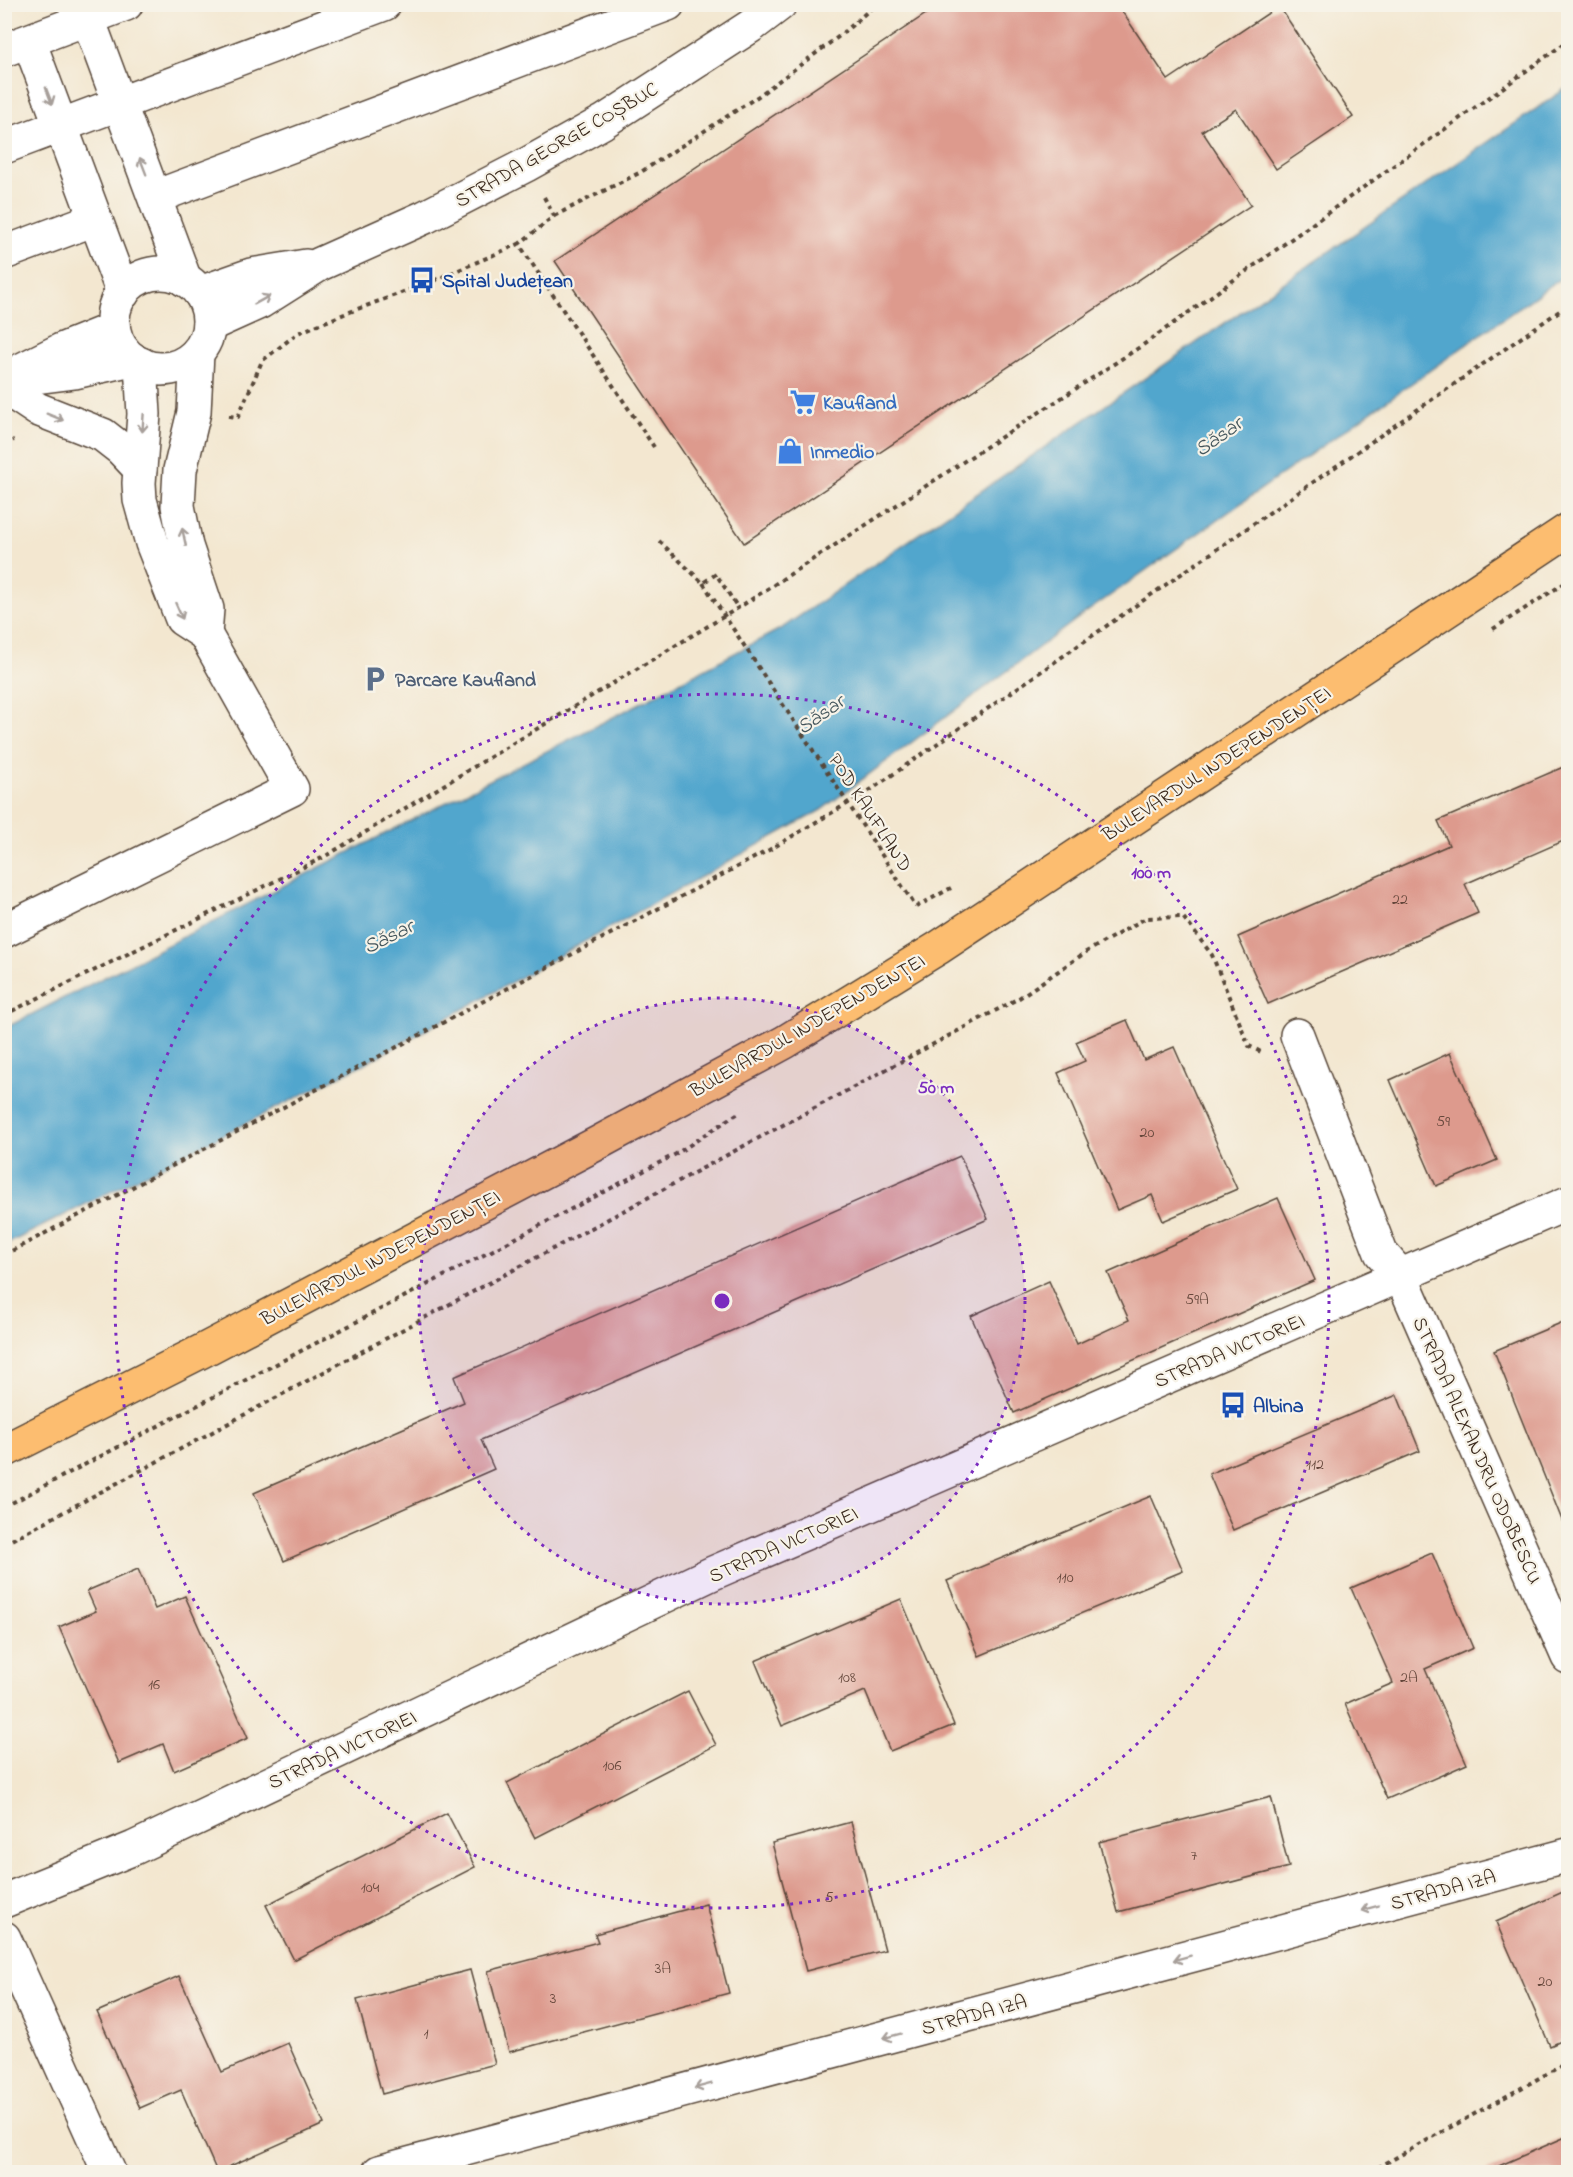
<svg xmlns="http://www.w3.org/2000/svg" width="1573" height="2177" font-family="'Indie Flower',sans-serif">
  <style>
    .water { fill: #51a6cd; stroke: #466876; stroke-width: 1.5 }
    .building { fill: #dd9a8d }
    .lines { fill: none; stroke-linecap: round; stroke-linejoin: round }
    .minor-casing { stroke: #574639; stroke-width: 36 }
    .major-casing { stroke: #574639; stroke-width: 36 }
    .path { stroke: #574639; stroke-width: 4; stroke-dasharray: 4.5 4.5; stroke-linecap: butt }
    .minor { stroke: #fff; stroke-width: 33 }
    .major { stroke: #fcbd6f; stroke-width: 33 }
    .path-bridge { stroke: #574639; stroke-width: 4; stroke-dasharray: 4.5 4.5; stroke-linecap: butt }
    .oneway { stroke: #a79f9a }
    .ring { fill: none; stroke: #7b2cbf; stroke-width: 3; stroke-dasharray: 3 6 }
    .labels { text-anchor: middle; stroke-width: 4.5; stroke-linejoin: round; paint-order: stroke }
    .number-label { font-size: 16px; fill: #64463a }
    .street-label { font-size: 20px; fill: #3b2a1e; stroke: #f7f3e8 }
    .transit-label { font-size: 20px; font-weight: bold; fill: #164399; stroke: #f7f3e8; text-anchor: start }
    .shop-label { font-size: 20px; font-weight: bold; fill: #366cbe; stroke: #f7f3e8; text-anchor: start }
    .service-label { font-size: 20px; font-weight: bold; fill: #4e5e75; stroke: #f7f3e8; text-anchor: start }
    .water-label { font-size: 21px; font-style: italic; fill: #43555b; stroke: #f7f3e8 }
    .centre { fill: #7b2cbf; stroke: #f7f3e8; stroke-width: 3 }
    .ring-label { font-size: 18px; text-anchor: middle; font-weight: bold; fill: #7b2cbf; stroke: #f7f3e8; stroke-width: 4.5; stroke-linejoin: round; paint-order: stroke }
  </style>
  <rect width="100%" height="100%" fill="#f7f3e8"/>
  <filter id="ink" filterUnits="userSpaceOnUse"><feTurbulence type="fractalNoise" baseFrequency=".0167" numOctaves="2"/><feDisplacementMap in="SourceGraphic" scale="12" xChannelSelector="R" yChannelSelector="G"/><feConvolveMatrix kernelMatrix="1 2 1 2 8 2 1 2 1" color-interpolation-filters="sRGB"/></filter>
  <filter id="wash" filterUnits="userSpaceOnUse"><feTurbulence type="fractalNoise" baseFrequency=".008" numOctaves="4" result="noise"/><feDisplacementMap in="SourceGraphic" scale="24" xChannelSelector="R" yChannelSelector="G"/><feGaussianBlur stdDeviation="1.35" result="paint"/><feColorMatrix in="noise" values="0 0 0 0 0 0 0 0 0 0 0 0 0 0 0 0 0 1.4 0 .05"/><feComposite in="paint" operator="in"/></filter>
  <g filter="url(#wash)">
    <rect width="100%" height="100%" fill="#f3e7d0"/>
    <!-- water -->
    <polygon class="water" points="1568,87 1568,273 1081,616 821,810 379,1056 5,1245 5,1028 627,710 782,628"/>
    <g id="blocks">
      <!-- building -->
      <g class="building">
        <polygon points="941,4 1117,4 1168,80 1279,6 1353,117 1276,169 1236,109 1202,131 1251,205 744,543 555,261"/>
        <polygon points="1568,765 1568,839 1465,884 1478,913 1268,1004 1238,937 1449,845 1438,821"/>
        <polygon points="1127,1020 1144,1060 1174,1047 1237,1189 1163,1221 1152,1195 1117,1210 1058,1073 1085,1061 1076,1042"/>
        <polygon points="1450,1053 1497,1160 1436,1186 1390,1080"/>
        <polygon points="960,1156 988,1219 481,1440 494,1469 284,1561 254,1493 464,1402 454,1377"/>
        <polygon points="1278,1198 1315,1280 1014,1413 971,1316 1049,1281 1077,1344 1129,1320 1108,1273"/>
        <polygon points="1568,1320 1568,1535 1494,1351"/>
        <polygon points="1397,1395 1420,1451 1233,1530 1209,1474"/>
        <polygon points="1151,1496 1183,1571 979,1656 947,1581"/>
        <polygon points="1432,1553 1473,1648 1425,1669 1467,1764 1387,1799 1345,1704 1393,1683 1351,1588"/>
        <polygon points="138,1569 155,1609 185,1596 248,1738 174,1771 163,1744 119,1763 59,1627 96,1611 87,1591"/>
        <polygon points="901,1599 954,1725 890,1751 865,1691 782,1726 755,1661"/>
        <polygon points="688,1691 716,1745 535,1838 507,1783"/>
        <polygon points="1271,1797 1289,1867 1118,1912 1099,1842"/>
        <polygon points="447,1813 475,1867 294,1960 266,1905"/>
        <polygon points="851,1822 885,1950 806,1971 772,1843"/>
        <polygon points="1565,1891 1568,1899 1568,2038 1550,2046 1496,1922"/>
        <polygon points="706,1904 729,1993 509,2052 488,1971 598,1942 595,1934"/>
        <polygon points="470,1970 495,2064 382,2094 357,2000"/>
        <polygon points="179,1976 222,2072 288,2043 324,2124 217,2172 181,2090 140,2108 97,2012"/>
        <polygon points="1568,2136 1568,2172 1485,2172"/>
      </g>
    </g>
  </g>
  <g filter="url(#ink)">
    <use href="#blocks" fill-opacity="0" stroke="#574639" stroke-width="1.5"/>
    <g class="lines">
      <!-- minor casing -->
      <g class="minor-casing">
        <g id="minor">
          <polyline points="88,19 185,280"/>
          <polyline points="29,41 123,293"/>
          <polyline points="4,50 126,4"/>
          <polyline points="4,147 384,4"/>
          <polyline points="155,197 668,4"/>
          <polyline points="4,253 95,219"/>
          <circle cx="161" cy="321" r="48"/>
          <polyline points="200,293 251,275 306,266"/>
          <polyline points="209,325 260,302 320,264 425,217 526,165 603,122 751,26 780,4"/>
          <polyline points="197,353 194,412 180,470 178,506 186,546 207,609 205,634"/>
          <polyline points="21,370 61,350 113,329"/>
          <polyline points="4,381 75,372 132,359"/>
          <polyline points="4,387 37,409 103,435 121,449 140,469"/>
          <polyline points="4,931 292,789 205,634 182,619 152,543 140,500 139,483 144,414 141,364"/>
          <polyline points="1297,1035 1381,1253 1401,1276 1568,1657"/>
          <polyline points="4,1901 134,1848 713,1573 1568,1203"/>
          <polyline points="4,1938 109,2172"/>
          <polyline points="379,2172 1568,1855"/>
        </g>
      </g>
      <!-- major casing -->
      <g class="major-casing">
        <polyline id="major" points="4,1451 202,1351 598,1143 785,1042 938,948 1568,530"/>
      </g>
      <!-- path -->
      <g class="path">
        <polyline points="544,197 554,216 519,244 654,447"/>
        <polyline points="554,216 641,172 757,97 842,34 876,4"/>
        <polyline points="229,416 238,417 262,361 298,333 347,313 433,281 519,244"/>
        <polyline points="4,443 14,440"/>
        <polyline points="659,541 703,583 716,574 738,608"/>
        <polyline points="1493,629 1568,581"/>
        <polyline points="916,907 951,888"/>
        <polyline points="4,1015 324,857 738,608 1143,345 1568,41"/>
        <polyline points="4,1255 769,850 872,789 1568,305"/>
        <polyline points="4,1507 676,1154 740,1112"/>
        <polyline points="4,1544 1019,998 1086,952 1146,918 1183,917 1212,955 1249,1046 1263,1053"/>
        <polyline points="1370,2172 1568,2062"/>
      </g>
      <!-- minor -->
      <use href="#minor" class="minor"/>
      <!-- major -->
      <use href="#major" class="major"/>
      <!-- path-bridge -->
      <polyline class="path-bridge" points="703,583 916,907"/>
    </g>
    <!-- one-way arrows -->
    <defs><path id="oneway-shaft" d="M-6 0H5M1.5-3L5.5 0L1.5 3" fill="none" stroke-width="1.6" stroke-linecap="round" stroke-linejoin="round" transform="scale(1.5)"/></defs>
    <g class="oneway">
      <use href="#oneway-shaft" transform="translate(49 96) rotate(69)"/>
      <use href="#oneway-shaft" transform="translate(143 166) rotate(-111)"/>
      <use href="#oneway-shaft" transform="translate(262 300) rotate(-29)"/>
      <use href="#oneway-shaft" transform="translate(55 417) rotate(22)"/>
      <use href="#oneway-shaft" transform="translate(143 423) rotate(94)"/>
      <use href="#oneway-shaft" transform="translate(184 537) rotate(-102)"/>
      <use href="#oneway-shaft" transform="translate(179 611) rotate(66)"/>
      <use href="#oneway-shaft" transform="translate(1370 1908) rotate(165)"/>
      <use href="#oneway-shaft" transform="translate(1182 1958) rotate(165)"/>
      <use href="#oneway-shaft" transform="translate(892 2036) rotate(165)"/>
      <use href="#oneway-shaft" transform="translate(703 2086) rotate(165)"/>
    </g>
  </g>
  <!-- distance rings -->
  <circle cx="722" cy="1301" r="303" fill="#7b2cbf" fill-opacity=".12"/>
  <g class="ring">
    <circle cx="722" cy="1301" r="303"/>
    <circle cx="722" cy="1301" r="607"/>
  </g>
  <!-- icons -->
  <defs>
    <g id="bus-bare" transform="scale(2.07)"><path d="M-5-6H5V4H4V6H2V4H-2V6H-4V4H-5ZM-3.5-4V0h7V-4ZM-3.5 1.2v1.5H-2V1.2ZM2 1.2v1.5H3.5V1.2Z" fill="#1a4fb4" stroke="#f7f3e8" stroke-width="2.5" paint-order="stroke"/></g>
    <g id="supermarket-bare" transform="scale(2.07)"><path d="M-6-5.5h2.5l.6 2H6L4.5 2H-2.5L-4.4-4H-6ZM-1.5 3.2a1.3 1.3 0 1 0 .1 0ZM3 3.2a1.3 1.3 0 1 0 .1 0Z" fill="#3f7fe0" stroke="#f7f3e8" stroke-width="2.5" paint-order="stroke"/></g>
    <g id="shop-bare" transform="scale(2.07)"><path d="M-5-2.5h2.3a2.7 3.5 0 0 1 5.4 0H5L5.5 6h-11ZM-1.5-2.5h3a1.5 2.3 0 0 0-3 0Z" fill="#3f7fe0" stroke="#f7f3e8" stroke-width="2.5" paint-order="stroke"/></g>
    <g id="parking-bare" transform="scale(2.07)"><path d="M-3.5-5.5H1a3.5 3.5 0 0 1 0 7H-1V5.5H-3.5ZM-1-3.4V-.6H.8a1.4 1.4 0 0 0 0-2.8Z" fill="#5c6f8a" stroke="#f7f3e8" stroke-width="2.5" paint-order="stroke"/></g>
  </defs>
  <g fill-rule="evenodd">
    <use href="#bus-bare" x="422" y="280"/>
    <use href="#supermarket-bare" x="803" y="402"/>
    <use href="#shop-bare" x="790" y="451"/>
    <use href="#parking-bare" x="375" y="679"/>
    <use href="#bus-bare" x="1233" y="1405"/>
  </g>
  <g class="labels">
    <!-- number labels -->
    <g class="number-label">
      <text x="1400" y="904">22</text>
      <text x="1443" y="1126">59</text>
      <text x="1147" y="1137">20</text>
      <text x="1197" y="1304">59A</text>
      <text x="1315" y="1469">112</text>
      <text x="1065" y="1582">110</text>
      <text x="847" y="1682">108</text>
      <text x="1409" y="1682">2A</text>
      <text x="154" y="1689">16</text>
      <text x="612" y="1770">106</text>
      <text x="1194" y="1860">7</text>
      <text x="370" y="1892">104</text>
      <text x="829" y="1902">5</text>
      <text x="663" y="1973">3A</text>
      <text x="1545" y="1986">20</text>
      <text x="553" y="2003">3</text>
      <text x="426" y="2038">1</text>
    </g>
    <!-- street labels -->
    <g class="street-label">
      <text transform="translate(556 144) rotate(-30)" y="7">STRADA GEORGE COȘBUC</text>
      <text transform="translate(1216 763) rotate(-33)" y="7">BULEVARDUL INDEPENDENȚEI</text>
      <text transform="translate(871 812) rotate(57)" y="7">POD KAUFLAND</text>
      <text transform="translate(807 1025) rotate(-30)" y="7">BULEVARDUL INDEPENDENȚEI</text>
      <text transform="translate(380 1257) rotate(-28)" y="7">BULEVARDUL INDEPENDENȚEI</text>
      <text transform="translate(1229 1350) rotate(-23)" y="7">STRADA VICTORIEI</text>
      <text transform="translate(1478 1450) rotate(66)" y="7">STRADA ALEXANDRU ODOBESCU</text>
      <text transform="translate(783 1544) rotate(-24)" y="7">STRADA VICTORIEI</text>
      <text transform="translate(342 1749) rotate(-25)" y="7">STRADA VICTORIEI</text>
      <text transform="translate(1443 1889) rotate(-15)" y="7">STRADA IZA</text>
      <text transform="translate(974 2014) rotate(-15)" y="7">STRADA IZA</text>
    </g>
    <!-- transit labels -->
    <g class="transit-label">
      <text x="442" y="287">Spital Județean</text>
      <text x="1253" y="1412">Albina</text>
    </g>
    <!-- shop labels -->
    <g class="shop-label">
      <text x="823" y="409">Kaufland</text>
      <text x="810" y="458">Inmedio</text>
    </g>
    <!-- service labels -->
    <g class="service-label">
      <text x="395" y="686">Parcare Kaufland</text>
    </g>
    <!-- water labels -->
    <g class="water-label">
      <text transform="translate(1218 436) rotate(-35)" y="7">Săsar</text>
      <text transform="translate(820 714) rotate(-35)" y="7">Săsar</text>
      <text transform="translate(388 936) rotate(-26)" y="7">Săsar</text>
    </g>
  </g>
  <circle cx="722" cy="1301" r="9" class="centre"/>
  <g class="ring-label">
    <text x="1151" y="878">100 m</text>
    <text x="936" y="1093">50 m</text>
  </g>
  <!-- margin -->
  <rect width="1573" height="2177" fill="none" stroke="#f7f3e8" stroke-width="24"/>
</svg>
